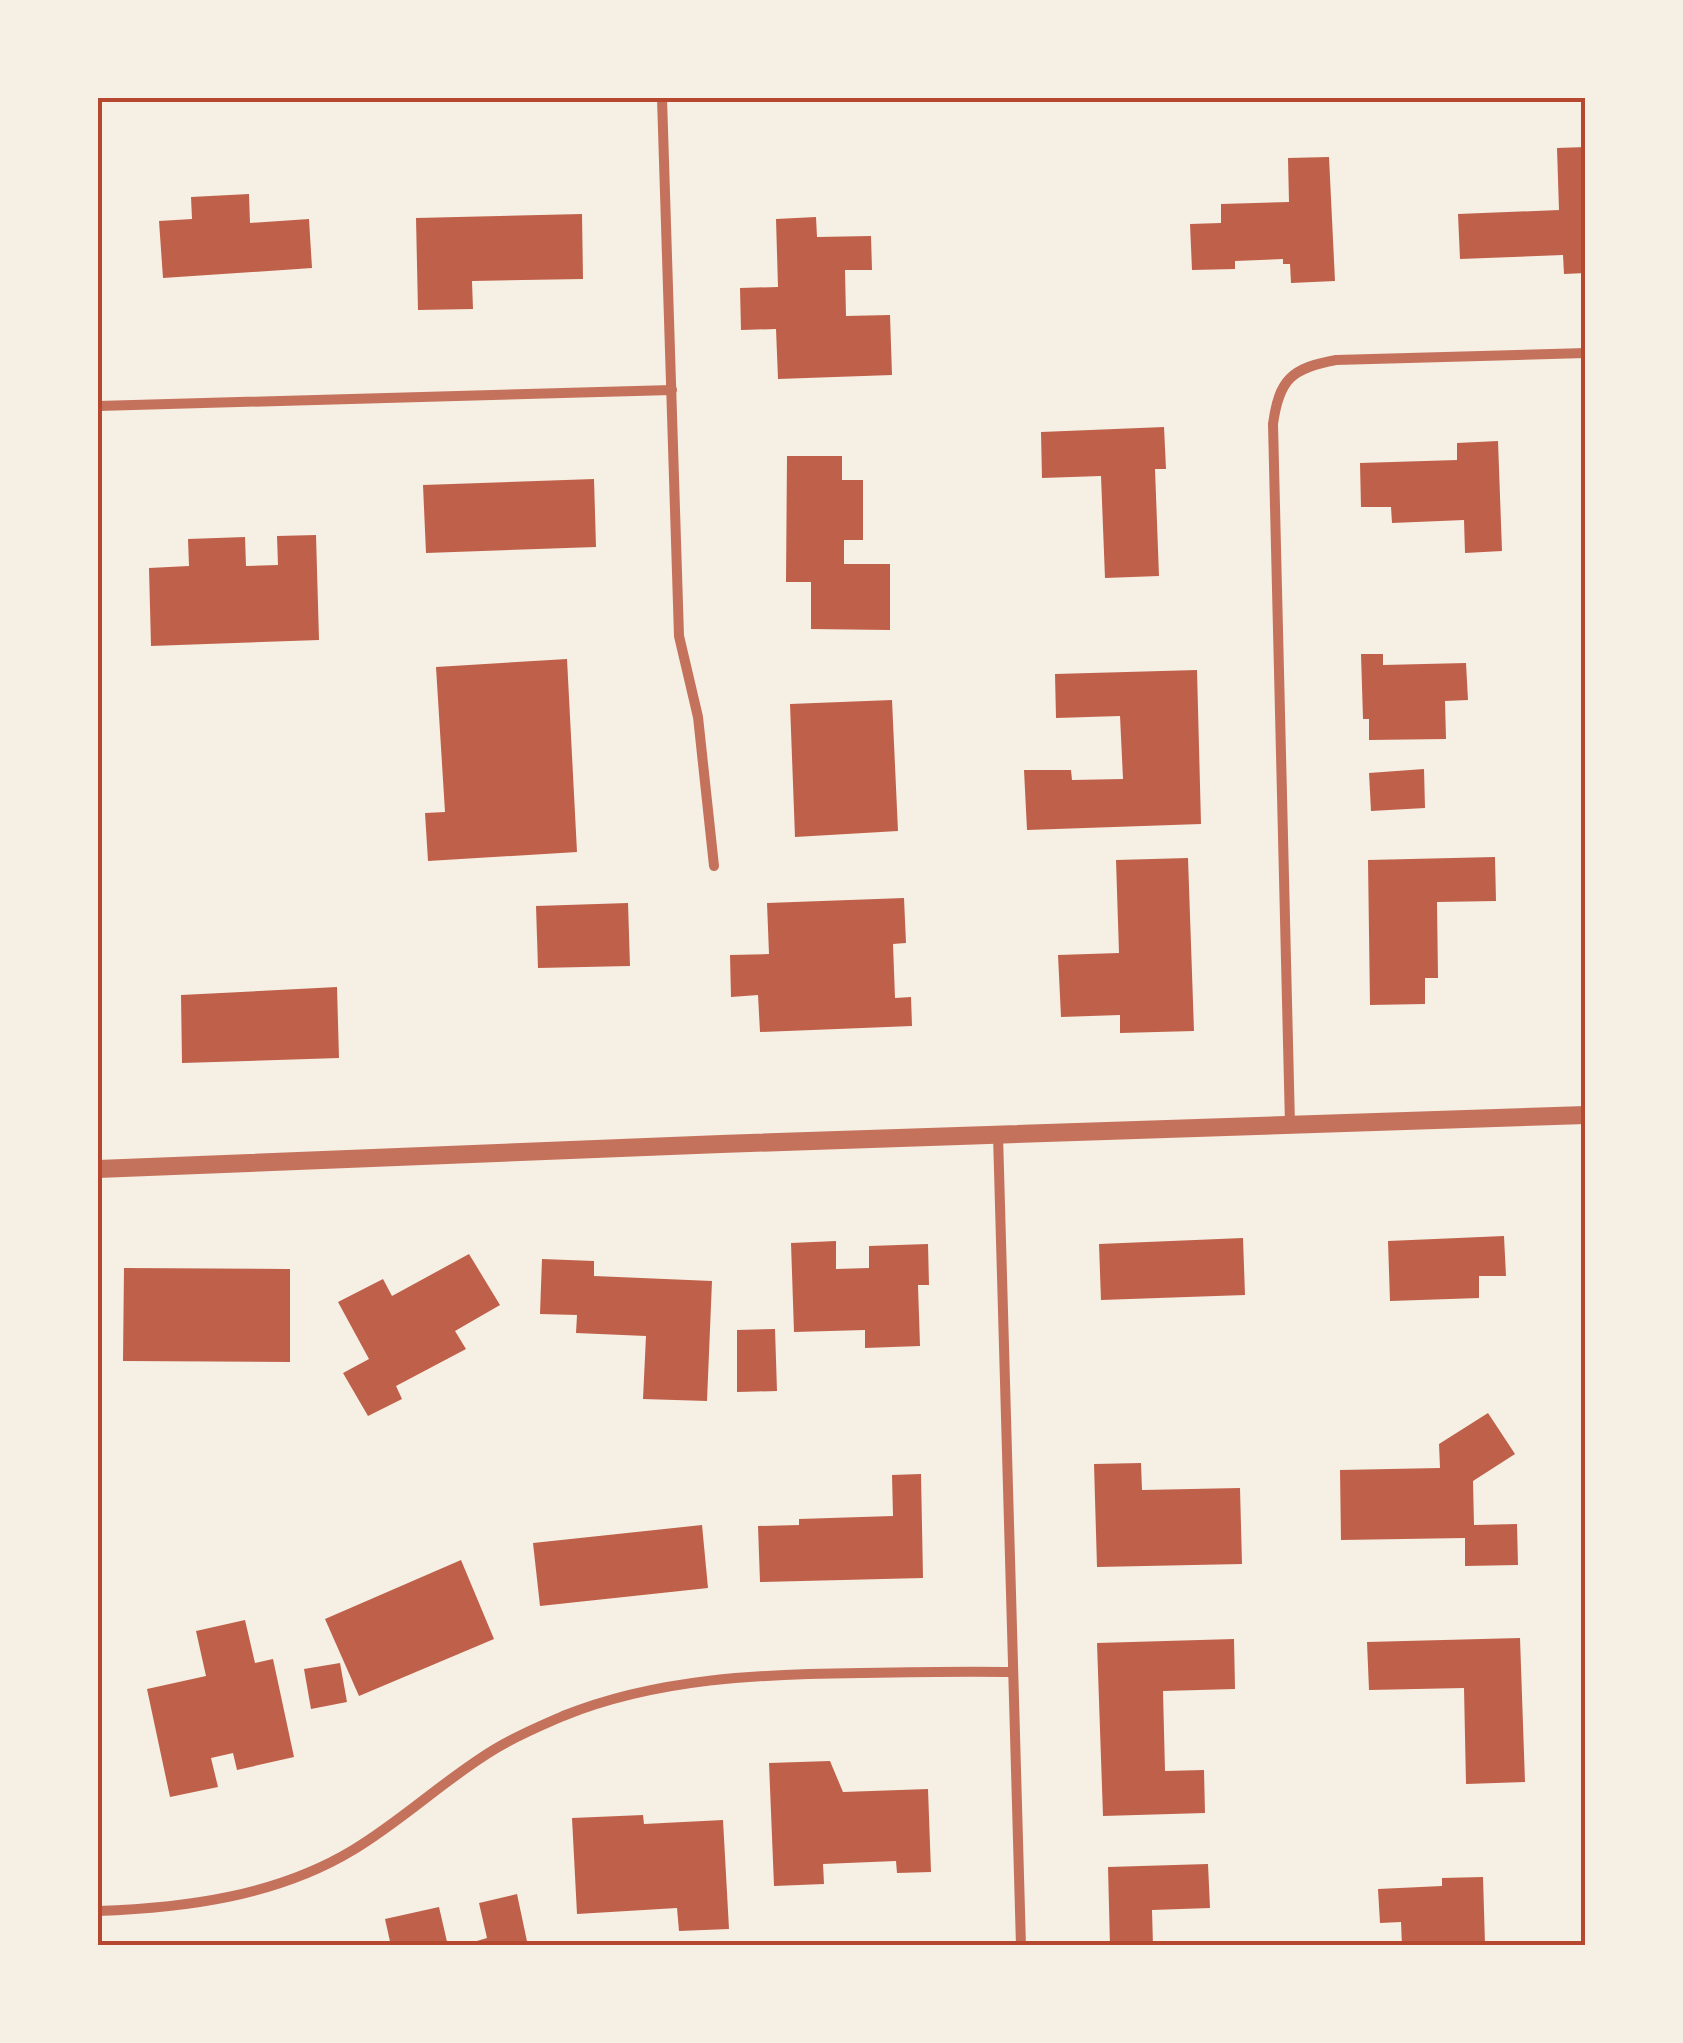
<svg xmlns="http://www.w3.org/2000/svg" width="1683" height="2043" font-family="Quicksand,sans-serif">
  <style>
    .building { fill: #bf614a }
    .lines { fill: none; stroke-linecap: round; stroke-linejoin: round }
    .minor { stroke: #c5725c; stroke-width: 10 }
    .tertiary { stroke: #c5725c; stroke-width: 18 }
    .neatline { fill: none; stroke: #b5482f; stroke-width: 4 }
  </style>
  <rect width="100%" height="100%" fill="#f6efe4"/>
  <!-- building -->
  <g class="building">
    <polygon points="1586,147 1586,273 1564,274 1563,255 1460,259 1458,214 1559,210 1557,148"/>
    <polygon points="1329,157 1335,281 1291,283 1290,264 1283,264 1283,259 1235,261 1235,269 1192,270 1190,224 1221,223 1221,204 1289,202 1288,158"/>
    <polygon points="249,194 250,223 309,219 312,268 163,278 159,221 192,219 191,197"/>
    <polygon points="582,214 583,279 472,281 473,309 418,310 416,218"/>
    <polygon points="816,217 817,237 871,236 872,270 845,270 846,316 890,315 892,375 778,379 776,329 741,330 740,288 778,287 776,219"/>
    <polygon points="1164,427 1166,469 1155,469 1159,576 1105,578 1101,476 1042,478 1041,432"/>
    <polygon points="1498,441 1502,551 1465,553 1464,520 1392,523 1391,507 1361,507 1360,463 1457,460 1457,443"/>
    <polygon points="787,456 842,456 842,480 863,480 863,540 844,540 844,564 890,564 890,630 811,629 811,582 786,582"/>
    <polygon points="594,479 596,547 426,553 423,485"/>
    <polygon points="316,535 319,640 151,646 149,568 189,566 188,539 245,537 246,566 278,565 277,536"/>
    <polygon points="1361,654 1383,654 1383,665 1466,663 1468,700 1445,701 1446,739 1369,740 1369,719 1363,719"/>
    <polygon points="567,659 577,852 428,861 425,813 445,812 436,667"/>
    <polygon points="1197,670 1201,824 1027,830 1024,770 1071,770 1072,780 1123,779 1120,716 1056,718 1055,674"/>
    <polygon points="892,700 898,831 795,837 790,704"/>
    <polygon points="1424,769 1425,808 1371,811 1369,773"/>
    <polygon points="1495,857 1496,901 1437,902 1438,978 1425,978 1425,1004 1370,1005 1368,860"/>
    <polygon points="1188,858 1194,1031 1120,1033 1120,1015 1061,1017 1058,955 1119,953 1116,860"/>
    <polygon points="904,898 906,943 893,944 895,998 911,997 912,1026 760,1032 758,995 731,997 730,955 769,954 767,903"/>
    <polygon points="628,903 630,966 538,968 536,906"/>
    <polygon points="337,987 339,1058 182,1063 181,995"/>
    <polygon points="1504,1236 1506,1276 1479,1276 1479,1298 1390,1301 1388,1241"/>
    <polygon points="1243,1238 1245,1295 1101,1300 1099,1244"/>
    <polygon points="836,1241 836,1269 869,1268 869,1246 928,1244 929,1285 918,1285 920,1346 865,1348 865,1330 794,1332 791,1243"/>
    <polygon points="469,1254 500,1305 455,1331 466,1349 396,1386 402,1399 368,1416 343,1373 369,1359 338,1302 383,1279 392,1296"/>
    <polygon points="542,1259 594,1261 594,1276 712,1281 707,1401 643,1399 646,1336 576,1333 577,1315 540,1314"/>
    <polygon points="124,1268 290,1269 290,1362 123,1361"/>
    <polygon points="775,1329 777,1391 737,1392 737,1330"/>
    <polygon points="1488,1413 1515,1454 1473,1481 1474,1525 1517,1524 1518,1565 1465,1566 1465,1538 1341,1540 1340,1470 1440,1468 1439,1444"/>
    <polygon points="1141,1463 1142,1490 1240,1488 1242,1564 1097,1567 1094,1464"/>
    <polygon points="921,1474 923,1578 760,1582 758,1526 799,1525 799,1519 893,1516 892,1475"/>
    <polygon points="702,1525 708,1588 540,1606 533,1543"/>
    <polygon points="461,1560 494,1639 359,1696 325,1619"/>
    <polygon points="245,1620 255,1663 273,1659 294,1757 237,1770 233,1753 211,1758 218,1787 170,1797 147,1689 206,1676 196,1631"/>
    <polygon points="1520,1638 1525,1782 1466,1784 1464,1688 1369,1690 1367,1642"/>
    <polygon points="1234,1639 1235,1689 1163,1691 1165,1771 1204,1770 1205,1813 1103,1816 1097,1643"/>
    <polygon points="340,1663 347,1702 311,1709 304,1669"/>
    <polygon points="830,1761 843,1792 928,1789 931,1872 897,1873 896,1861 823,1864 824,1884 774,1886 769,1763"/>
    <polygon points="643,1815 644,1824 723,1820 729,1929 679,1931 677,1908 577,1914 572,1818"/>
    <polygon points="1208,1864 1210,1908 1152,1910 1153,1946 1110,1946 1108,1867"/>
    <polygon points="1483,1877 1485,1944 1402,1946 1401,1922 1380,1923 1378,1889 1442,1886 1442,1878"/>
    <polygon points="517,1894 528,1946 460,1946 487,1938 479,1903"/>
    <polygon points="439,1907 448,1946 391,1946 385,1919"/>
  </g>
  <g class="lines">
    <!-- minor -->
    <g class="minor">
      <polyline points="662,98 679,636 698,717 714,866"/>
      <polyline points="98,406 672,390"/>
      <path d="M1290 1125 1273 424C1279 379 1292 368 1336 360L1586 353"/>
      <polyline points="998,1135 1021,1946"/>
      <path d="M98 1911C185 1908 277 1896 353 1850 403 1820 445 1779 495 1749 516 1736 540 1726 563 1716 657 1678 761 1674 861 1673 912 1672 962 1671 1013 1672"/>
    </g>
    <!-- tertiary -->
    <polyline class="tertiary" points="98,1169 721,1144 1586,1115"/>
  </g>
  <!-- border -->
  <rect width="1683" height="2043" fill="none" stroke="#f6efe4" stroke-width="200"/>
  <rect x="100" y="100" width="1483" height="1843" class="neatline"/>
</svg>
